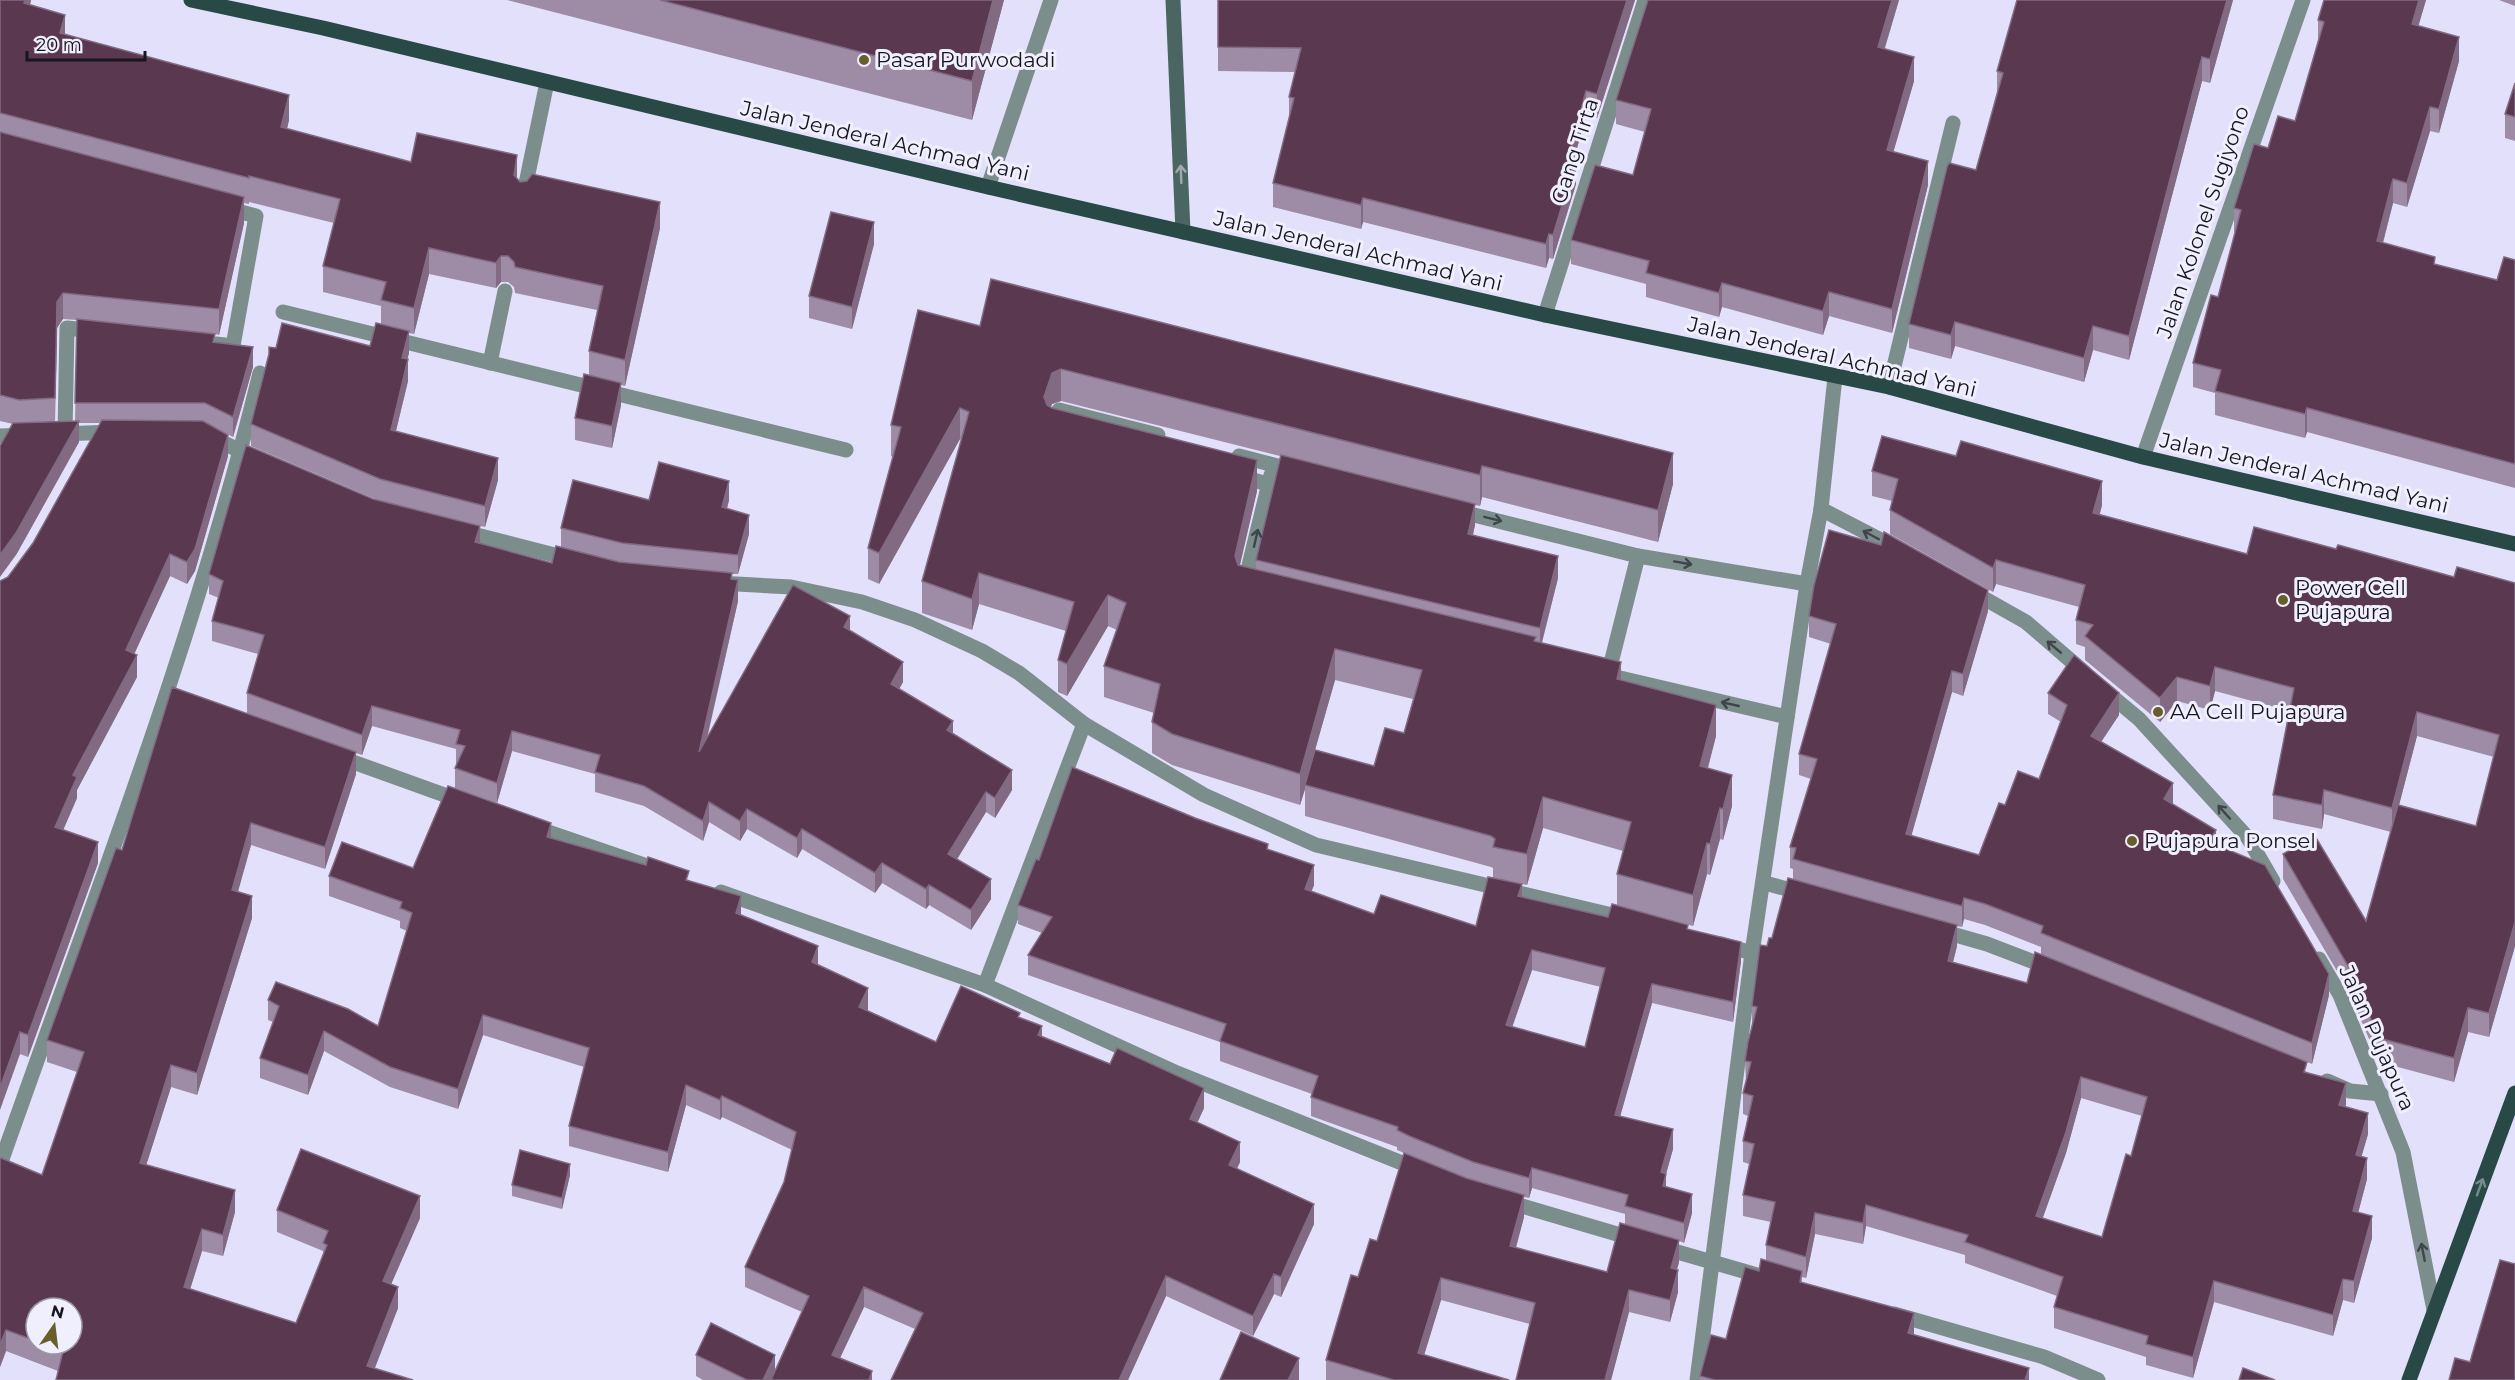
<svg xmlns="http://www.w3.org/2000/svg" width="2515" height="1380" font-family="Montserrat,sans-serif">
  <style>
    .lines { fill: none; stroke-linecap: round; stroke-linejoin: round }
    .lane { stroke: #7c8e8c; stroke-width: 15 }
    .street { stroke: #7c8e8c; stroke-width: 15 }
    .secondary { stroke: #4b6563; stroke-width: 15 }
    .primary { stroke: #284946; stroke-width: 15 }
    .wall { fill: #9e8ca6; fill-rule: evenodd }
    .shaded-wall { fill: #826a83 }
    .building { fill: #593850; stroke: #826a83; stroke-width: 1.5; fill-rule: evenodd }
    .oneway { stroke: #9eaab0 }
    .oneway2 { stroke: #3f454b }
    .oneway3 { stroke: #788b8f }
    .poi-dot { fill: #685e2a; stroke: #f0effd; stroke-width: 2 }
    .labels { text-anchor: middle; stroke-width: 6; stroke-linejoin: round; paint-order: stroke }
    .poi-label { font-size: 21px; fill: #171520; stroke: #f0effd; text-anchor: start }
    .street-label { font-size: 21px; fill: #171520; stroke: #f0effd }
  </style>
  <rect width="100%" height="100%" fill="#e3e0fb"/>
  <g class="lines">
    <!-- lane -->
    <g class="lane">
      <polyline points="988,187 1051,0"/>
      <polyline points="1055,430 1059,410 1158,435"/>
      <polyline points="1239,456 1297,471"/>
      <polyline points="1238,476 1268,484"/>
      <polyline points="1458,511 1638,556 1807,584"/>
      <polyline points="1244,586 1271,475"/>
      <polyline points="1603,674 1787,717"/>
      <polyline points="1608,675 1638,556"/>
    </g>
    <!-- street -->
    <g class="street">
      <polyline points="523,198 547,82"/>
      <polyline points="283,312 846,450"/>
      <polyline points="1545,315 1645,0"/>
      <polyline points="216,344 233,346 256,216 226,208"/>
      <polyline points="490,363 505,291"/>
      <polyline points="1889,387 1953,123"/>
      <polyline points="65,433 67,328 96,331"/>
      <polyline points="60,434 114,432"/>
      <polyline points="0,436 27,435"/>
      <polyline points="212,437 260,461"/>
      <polyline points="2143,457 2303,0"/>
      <polyline points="1821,509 1898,549"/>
      <polyline points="461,531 574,560"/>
      <polyline points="719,583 791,587 862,602 915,620 982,651 1019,673 1084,724 1204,795 1316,845 1629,919"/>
      <polyline points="1971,591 2026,622 2085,673"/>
      <polyline points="2103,689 2139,719 2248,838 2273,881"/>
      <polyline points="339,757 464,802"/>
      <polyline points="534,827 656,869"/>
      <polyline points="1765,883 1805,894"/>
      <polyline points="721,892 985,985 1177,1073 1417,1169"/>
      <polyline points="1938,930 1987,944 2052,969"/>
      <polyline points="1721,944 1752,953"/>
      <polyline points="2319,959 2340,995 2403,1152 2434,1310"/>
      <polyline points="985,985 1084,724"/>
      <polyline points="2327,1081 2350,1091 2381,1094"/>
      <path d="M0 1165C92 903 194 644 260 373"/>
      <polyline points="1505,1201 1634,1239"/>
      <polyline points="1660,1247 1764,1277"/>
      <polyline points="1894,1314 2044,1357 2098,1380"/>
      <polyline points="1697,1380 1752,953 1807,584 1821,509 1835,377"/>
    </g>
    <!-- secondary -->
    <polyline class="secondary" points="1173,0 1183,232"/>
    <!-- primary -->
    <g class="primary">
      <polyline points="191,0 323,28 988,187 1545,315 1889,387 2143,457 2515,544"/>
      <polyline points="2409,1380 2515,1093"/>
    </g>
  </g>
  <!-- wall -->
  <g class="wall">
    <path d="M0 0H31L30 5 65 34 289 120 287 129 411 162 517 178 520 182 660 228 625 386 621 385V405L612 448 575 440V418L589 375V351L597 310 515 293 514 287 508 282H501L496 288 429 274 414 334 409 333V353L407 359 408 381 396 431 498 480 485 527 425 512 480 543 552 563 561 547V528L649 500H729L727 509 749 534 738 574H732V579L738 601 707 739 850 631 903 682 899 689 953 734 1012 790 995 818 986 812 957 859 991 899 971 930 929 905 926 909 882 883 875 893 802 849 797 858 747 829 740 841 709 822 703 841 644 806 595 792V774L512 751 497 803 455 788V768L457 764H456V749L372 726 362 755 356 753V774L325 869 251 845 238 892 252 918 197 1095 171 1087 146 1165 235 1212 223 1256 202 1251 190 1289 296 1323 323 1255V1251L277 1232V1210L420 1218 391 1284 398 1308 375 1368 58 1371 6 1351 0 1367V1159L42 1175 77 1072 47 1062V1040L122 850 247 713V693L258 654 212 641V621L219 598 209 594V574L373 499 380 501 251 446V424L269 357V347L276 348 370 346 381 324V306L323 292V266L334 223 249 202V204L244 203V223L219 335 215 334V342L253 367 233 437 227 434 228 456 195 571 187 584 170 576 134 654 137 677 77 790V798L63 830 98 863 28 1057 20 1054 8 577 33 543 100 423H79V442L16 555 13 424 0 421ZM63 319 77 320 75 421 55 422 57 328ZM36 1308 72 1344H36Z"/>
    <polygon points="507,0 1004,0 972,120"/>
    <polygon points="1218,0 1635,0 1597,118 1586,115 1574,159 1576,184 1553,259 1549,258 1546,268 1363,222 1361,229 1273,207 1273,183 1289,121 1289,97 1295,72 1218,71"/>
    <polygon points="1648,0 1899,0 1885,48 1914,81 1893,152 1928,185 1892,333 1829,316 1823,335 1722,307 1719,317 1646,297 1646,284 1571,264 1571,240 1633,175 1645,132 1616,124 1616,100"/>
    <polygon points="2233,0 2210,83 2202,81 2129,360 2093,350 2084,382 1955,346 1951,359 1909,348 1909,324 1976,170 1997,92 1997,71"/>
    <polygon points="2324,0 2426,0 2418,26 2459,61 2439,133 2430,131 2407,207 2393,203 2383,243 2435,264 2497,280 2515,260 2515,488 2307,432 2305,438 2215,415 2215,393 2193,387 2193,363 2218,297 2235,233 2234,232 2234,208 2268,148 2295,121 2318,40 2318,20"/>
    <polygon points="2499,0 2515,0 2515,6"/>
    <polygon points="2515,83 2515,141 2505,138 2505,114"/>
    <polygon points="874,244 852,329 809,318 809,296"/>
    <path d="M980 326 1673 484 1658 542 1482 497 1480 506 1475 505V525L1473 535 1558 578 1542 643 1621 680 1716 736 1708 768 1732 806 1723 840 1720 839 1710 875 1707 874 1693 926 1617 905V874L1623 851 1543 828 1527 885 1493 878V868L1491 867 1305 816V789L1300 805 1172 765 1152 753V722L1154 713 1104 697V666L1117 630 1108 626 1067 696 1058 692V660L1066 631 979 604 972 630 922 613V581L961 440 960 439 879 584 868 579V548L893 457 891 456V425ZM1061 401 1280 456 1256 560V570L1239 566 1257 491 1050 408 1052 404ZM1335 680 1413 699 1404 733 1374 766 1315 750Z"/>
    <path d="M1872 471 2102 505 2100 514 2247 554 2336 549 2454 577 2515 583V946L2489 1037 2468 1032 2454 1082 2379 1062 2348 990 2283 879V854L2366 921 2391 832 2324 814 2322 829 2273 819V795L2289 711 2215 691 2210 710 2177 701 2160 722 2085 660V647L2076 644V620L2079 607 1996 584 1993 592 1890 534V510L1892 501 1872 496ZM2417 736 2494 757 2476 826 2399 805Z"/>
    <path d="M1988 611 1963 696 1952 692 1911 836 1979 855 2005 805 2039 779 2061 722 2048 714V693L2119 715 2101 742 2173 805 2216 845 2329 995 2312 1064 2192 1016 2307 1072 2346 1104 2345 1107 2368 1134 2361 1157 2367 1179 2358 1213 2372 1238 2354 1303 2343 1300 2333 1336 2214 1302 2193 1378 2146 1365V1357L2054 1328V1307L2057 1296 1965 1263V1255L1866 1226 1863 1244 1815 1234 1806 1278 1802 1277V1282L1914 1335 2029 1380H1700V1376L1726 1339 1759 1271 1766 1260V1245L1771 1222 1743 1216V1195L1749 1164 1743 1162V1141L1748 1116 1743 1114V1093L1746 1082 1745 1061 1752 1024V1006L1767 946 1772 938 1793 880V869L1790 868V847L1811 779 1799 775V754L1831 644 1809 637V616ZM1964 919 1985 925 2041 947V954L2027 983 1953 962 1957 946V926L1962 927ZM2081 1098 2142 1116 2131 1156 2102 1237 2042 1219 2066 1153Z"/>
    <path d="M1195 818 1268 849 1314 885 1311 891 1374 914 1476 926 1522 897 1608 917 1688 929 1741 961 1733 1022 1652 1003 1620 1116 1673 1149 1666 1174V1187L1692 1213 1684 1243 1679 1241V1262L1677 1270 1678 1292 1670 1322 1629 1312 1611 1380H1516L1530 1324 1441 1300 1424 1355 1509 1380H1326V1360L1358 1277 1377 1241 1404 1153 1397 1150V1147L1311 1116V1097L1312 1094 1220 1061V1042L1028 975V955L1042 933 1018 924V905L1039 860ZM1532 970 1601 987 1585 1047 1512 1027ZM1532 1188 1625 1214V1224L1607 1272 1516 1248 1524 1217V1197L1529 1198Z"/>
    <polygon points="551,838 689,880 818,965 868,1009 867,1010 936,1042 1020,1018 1042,1036 1204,1108 1197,1123 1240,1162 1237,1169 1314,1224 1281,1297 1274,1294 1253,1336 1166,1296 1128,1380 891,1380 915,1329 864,1307 840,1358 872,1380 703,1380 696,1376 696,1355 775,1370 802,1312 745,1287 745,1267 784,1182 792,1150 722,1117 720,1120 686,1105 668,1172 569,1146 569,1126 584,1067 483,1035 458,1109 390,1087 324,1051 308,1095 260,1078 260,1058 273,1022 268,1020 268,1000 378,1026 407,931 400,928 400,921 329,896 329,876 413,868"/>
    <polygon points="570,1175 562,1209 512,1196 512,1185"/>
  </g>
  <!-- shaded-wall -->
  <g class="shaded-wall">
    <polygon points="25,0 31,0 24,29 24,3"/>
    <polygon points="993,0 1004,0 972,120 972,81"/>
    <polygon points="1627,0 1635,0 1597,118 1597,94"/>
    <polygon points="1892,0 1899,0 1878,70 1878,47"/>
    <polygon points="2227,0 2233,0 2210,83 2210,59"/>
    <polygon points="2419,0 2426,0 2412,48 2412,24"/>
    <polygon points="65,15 65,40 60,33"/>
    <polygon points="2459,37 2459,61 2439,133 2439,109"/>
    <polygon points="1914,57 1914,81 1887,174 1887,150"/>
    <polygon points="2202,57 2202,81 2129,360 2129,336"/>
    <polygon points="1586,91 1586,115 1568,182 1568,158"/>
    <polygon points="289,95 289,120 281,153 281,127"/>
    <polygon points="2430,107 2430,131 2407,207 2407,183"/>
    <polygon points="517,155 517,181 514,175"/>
    <polygon points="1576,160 1576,184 1553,259 1553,235"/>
    <polygon points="1928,161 1928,185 1892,333 1892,309"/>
    <polygon points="2393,179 2393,203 2377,265 2377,241"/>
    <polygon points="244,197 244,223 219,335 219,309"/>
    <polygon points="1363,198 1363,222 1361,229 1361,205"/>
    <polygon points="660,202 660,228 625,386 625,360"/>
    <polygon points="874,222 874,244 852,329 852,307"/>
    <polygon points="1549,234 1549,258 1546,268 1546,244"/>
    <polygon points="429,248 429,274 414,334 414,308"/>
    <polygon points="501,256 501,282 496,288 496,263"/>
    <polygon points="1722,283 1722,307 1719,317 1719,293"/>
    <polygon points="1829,292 1829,316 1823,335 1823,311"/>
    <polygon points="63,293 63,319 57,328 55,424 57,302"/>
    <polygon points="1955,322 1955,346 1951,359 1951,335"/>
    <polygon points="2093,326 2093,350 2084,382 2084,358"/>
    <polygon points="409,331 409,353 402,379 402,358"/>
    <polygon points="253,347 253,367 233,437 233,417"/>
    <polygon points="408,359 408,381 391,451 391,430"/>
    <polygon points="1061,369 1061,401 1052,404 1044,428 1044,397 1052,373"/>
    <polygon points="621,383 621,405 612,448 612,426"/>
    <polygon points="960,408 960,439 879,584 879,553"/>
    <polygon points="2307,408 2307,432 2305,438 2305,414"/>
    <polygon points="79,421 79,442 16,555 0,577 0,555"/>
    <polygon points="228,435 228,456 195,571 187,584 187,562"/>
    <polygon points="1673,453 1673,484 1658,542 1658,510"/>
    <polygon points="498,458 498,480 485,527 485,506"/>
    <polygon points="1257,460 1257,491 1235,587 1235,556"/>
    <polygon points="1482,466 1482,497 1480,506 1480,475"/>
    <polygon points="729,481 729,500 722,527 722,507"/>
    <polygon points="2102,481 2102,505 2093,537 2093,513"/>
    <polygon points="1475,504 1475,525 1468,555 1468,534"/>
    <polygon points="749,515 749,534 738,574 738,555"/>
    <polygon points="480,526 480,546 475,542"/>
    <polygon points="170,554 170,576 126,672 126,650"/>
    <polygon points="1558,556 1558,578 1540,649 1540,628"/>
    <polygon points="1996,560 1996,584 1993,592 1993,568"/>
    <polygon points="979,573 979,604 972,630 972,599"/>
    <polygon points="738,580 738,601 699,772 699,752"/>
    <polygon points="1988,590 1988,611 1963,696 1963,674"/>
    <polygon points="1108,595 1108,626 1067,696 1067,664"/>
    <polygon points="850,616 850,637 844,627"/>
    <polygon points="1335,649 1335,680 1305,785 1305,789 1300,805 1300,774"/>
    <polygon points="137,655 137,677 77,790 77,798 55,849 55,827 73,775"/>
    <polygon points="903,662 903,682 891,704 891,684"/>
    <polygon points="1621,662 1621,694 1617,679"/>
    <polygon points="2215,667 2215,691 2210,710 2210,686"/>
    <polygon points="1952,671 1952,692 1906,855 1906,834"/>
    <polygon points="2177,677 2177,701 2160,722 2160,698"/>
    <polygon points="2119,693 2119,715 2091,757 2091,736"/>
    <polygon points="1716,705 1716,736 1700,797 1700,766"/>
    <polygon points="372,706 372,726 362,755 362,735"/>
    <polygon points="2417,712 2417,736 2392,832 2392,808"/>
    <polygon points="953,721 953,741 947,730"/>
    <polygon points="512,731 512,751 497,803 497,783"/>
    <polygon points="356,752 356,774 325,869 325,847"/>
    <polygon points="1012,770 1012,790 995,818 995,798"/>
    <polygon points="1732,775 1732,806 1723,840 1723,809"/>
    <polygon points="2173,783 2173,805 2164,799"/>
    <polygon points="2324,790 2324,814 2322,829 2322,805"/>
    <polygon points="986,792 986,812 948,874 948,854"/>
    <polygon points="1543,797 1543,828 1527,885 1527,854"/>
    <polygon points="709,802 709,822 703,841 703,821"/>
    <polygon points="1720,808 1720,839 1710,875 1710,844"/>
    <polygon points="747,809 747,829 740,841 740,821"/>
    <polygon points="251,823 251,845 232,912 232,890"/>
    <polygon points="551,823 551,843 547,837"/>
    <polygon points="802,829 802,849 797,858 797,838"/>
    <polygon points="2216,830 2216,851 2209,842"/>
    <polygon points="98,842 98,863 28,1057 28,1035"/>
    <polygon points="1707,843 1707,874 1693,926 1693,895"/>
    <polygon points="882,863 882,883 875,893 875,873"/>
    <polygon points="1314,865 1314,885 1305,909 1305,889"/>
    <polygon points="991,879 991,899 971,930 971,910"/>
    <polygon points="1522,884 1522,904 1518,896"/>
    <polygon points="929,885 929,905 926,909 926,889"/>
    <polygon points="252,896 252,918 197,1095 197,1073"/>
    <polygon points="741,896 741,916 736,913"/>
    <polygon points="1964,898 1964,919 1962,927 1962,906"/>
    <polygon points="2515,922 2515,946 2489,1037 2489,1013"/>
    <polygon points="1957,925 1957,946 1948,982 1948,961"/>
    <polygon points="1741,942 1741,961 1733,1022 1733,1002"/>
    <polygon points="818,946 818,966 812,962"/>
    <polygon points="1532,950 1532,970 1506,1045 1506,1025"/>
    <polygon points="2329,974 2329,995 2312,1064 2312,1043"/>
    <polygon points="1652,984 1652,1003 1615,1135 1615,1115"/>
    <polygon points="868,988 868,1009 859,1027 859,1007"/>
    <polygon points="2468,1008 2468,1032 2454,1082 2454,1058"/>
    <polygon points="483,1015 483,1035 458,1109 458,1089"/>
    <polygon points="1042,1026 1042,1046 1038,1035"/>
    <polygon points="324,1031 324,1051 308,1095 308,1075"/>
    <polygon points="20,1032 20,1054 0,1110 0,1088"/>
    <polygon points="171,1065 171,1087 140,1185 140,1163"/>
    <polygon points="2081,1077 2081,1098 2066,1153 2036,1237 2036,1216"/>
    <polygon points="2346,1083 2346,1104 2339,1126 2339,1105"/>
    <polygon points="686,1085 686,1105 668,1172 668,1152"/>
    <polygon points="1204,1088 1204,1108 1190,1139 1190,1119"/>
    <polygon points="722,1096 722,1117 720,1120 720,1100"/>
    <polygon points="2368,1113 2368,1134 2356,1176 2356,1155"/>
    <polygon points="1673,1129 1673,1149 1666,1174 1666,1193 1663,1206 1661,1172"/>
    <polygon points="1240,1142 1240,1162 1229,1185 1229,1165"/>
    <polygon points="2367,1158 2367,1179 2353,1232 2353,1211"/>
    <polygon points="570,1164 570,1175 562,1209 562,1198"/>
    <polygon points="1532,1168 1532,1188 1529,1198 1529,1178"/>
    <polygon points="235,1190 235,1212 223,1256 223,1235"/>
    <polygon points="1692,1194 1692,1213 1684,1243 1684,1223"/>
    <polygon points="1524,1195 1524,1217 1510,1268 1510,1246"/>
    <polygon points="420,1196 420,1218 383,1303 383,1281"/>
    <polygon points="1314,1204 1314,1224 1281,1297 1281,1277"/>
    <polygon points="1866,1205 1866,1226 1863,1244 1863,1223"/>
    <polygon points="1815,1213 1815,1234 1806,1278 1806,1257"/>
    <polygon points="2372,1216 2372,1238 2354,1303 2354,1281"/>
    <polygon points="202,1229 202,1251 184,1309 184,1287"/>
    <polygon points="1679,1240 1679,1262 1671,1290 1671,1268"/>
    <polygon points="1678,1270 1678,1292 1670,1322 1670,1300"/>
    <polygon points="1274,1274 1274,1294 1253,1336 1253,1316"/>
    <polygon points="1166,1276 1166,1296 1128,1380 1119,1380"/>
    <polygon points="1441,1278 1441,1300 1418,1375 1418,1353"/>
    <polygon points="2343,1279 2343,1300 2333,1336 2333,1315"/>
    <polygon points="2214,1281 2214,1302 2193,1378 2193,1357"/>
    <polygon points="398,1287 398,1308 370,1380 367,1366"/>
    <polygon points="864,1287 864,1307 832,1375 832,1355"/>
    <polygon points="1629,1290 1629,1312 1611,1380 1605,1380"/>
    <polygon points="1914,1313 1914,1340 1908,1333"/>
    <polygon points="6,1330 6,1351 0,1367 0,1345"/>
    <polygon points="775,1355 775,1377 774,1380 763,1380"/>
    <polygon points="1299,1358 1299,1380 1288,1380"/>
    <polygon points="2029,1368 2029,1380 2025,1380"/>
    <polygon points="872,1371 872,1380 869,1380"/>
  </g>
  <!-- building -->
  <g class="building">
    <polygon points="0,0 25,0 24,3 65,15 60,33 289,95 281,127 411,162 417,133 517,155 514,175 520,182 527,181 532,174 660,202 625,360 589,351 603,286 515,267 514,262 508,256 501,256 496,263 429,248 414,308 381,300 386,282 323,266 340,199 249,176 249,178 0,113"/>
    <polygon points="660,0 993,0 972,81"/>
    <polygon points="1218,0 1627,0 1597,94 1586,91 1568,158 1576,160 1553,235 1549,234 1546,244 1363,198 1361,205 1273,183 1294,98 1289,97 1301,48 1218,47"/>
    <polygon points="1648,0 1892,0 1878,47 1914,57 1887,150 1928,161 1892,309 1829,292 1823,311 1722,283 1719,293 1646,273 1649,261 1571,240 1595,165 1633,175 1651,109 1616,100"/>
    <polygon points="2017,0 2227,0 2210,59 2202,57 2129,336 2093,326 2084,358 1955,322 1951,335 1909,324 1947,167 1949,163 1976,170 2003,73 1997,71"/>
    <polygon points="2324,0 2419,0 2412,24 2459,37 2439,109 2430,107 2407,183 2393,179 2377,241 2435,257 2434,264 2497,280 2504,257 2515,260 2515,464 2307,408 2305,414 2215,391 2221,370 2193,363 2211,295 2218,297 2241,210 2234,208 2254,144 2268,148 2278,116 2295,121 2324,22 2318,20"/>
    <polygon points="2515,83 2515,117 2505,114"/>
    <polygon points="0,132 244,197 219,309 63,293 57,302 55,398 19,400 0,395"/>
    <polygon points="831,212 874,222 852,307 809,296"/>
    <polygon points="991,279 1673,453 1658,510 1482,466 1480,475 1061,369 1052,373 1044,397 1047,405 1052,408 1257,460 1235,556 1238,565 1536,637 1534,641 1621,662 1617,679 1716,705 1700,766 1732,775 1723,809 1720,808 1710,844 1707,843 1693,895 1617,874 1631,822 1543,797 1527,854 1493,847 1495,839 1491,836 1305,785 1315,750 1374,766 1385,728 1404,733 1422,670 1335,649 1300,774 1172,734 1152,722 1160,684 1104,666 1126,603 1108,595 1067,664 1058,660 1074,602 979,573 972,599 922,581 969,412 960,408 879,553 868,548 901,427 891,425 918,310 980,326"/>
    <polygon points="77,319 215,334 213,342 253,347 233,417 205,403 75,403"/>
    <polygon points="282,323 370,346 376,323 409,331 402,358 408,359 391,430 498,458 485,506 380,479 251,424 269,354 269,347 276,348"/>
    <polygon points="584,374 621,383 612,426 575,418"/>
    <polygon points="102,420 203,421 228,435 195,549 187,562 170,554 126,650 137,655 73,775 77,777 55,827 98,842 28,1035 20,1032 0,1088 0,581 8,577 33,543"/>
    <polygon points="79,421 16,533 0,555 0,446 13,423"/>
    <polygon points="1882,436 1956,456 1961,441 2102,481 2093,513 2247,554 2254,527 2336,549 2338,545 2454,577 2457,567 2515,583 2515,922 2489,1013 2468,1008 2454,1058 2379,1038 2348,966 2283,854 2315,836 2366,921 2398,805 2476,826 2499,735 2417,712 2392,808 2324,790 2322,805 2273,795 2294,688 2215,667 2210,686 2177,677 2160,698 2085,636 2093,625 2076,620 2085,585 1996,560 1993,568 1890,510 1898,479 1872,471"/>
    <polygon points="246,445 373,499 480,526 475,542 552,563 556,546 619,562 732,573 731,579 738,580 699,752 793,585 850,616 844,627 903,662 891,684 953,721 947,730 1012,770 995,798 986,792 948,854 991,879 971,910 929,885 926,889 882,863 875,873 802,829 797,838 747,809 740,821 709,802 703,821 644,786 595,772 600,755 512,731 497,783 455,768 465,746 456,744 460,730 372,706 362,735 247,693 264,635 212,621 223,581 209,574"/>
    <polygon points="1281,455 1475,504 1468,534 1558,556 1540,628 1256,560"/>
    <polygon points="659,462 729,481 722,507 749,515 738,555 622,543 561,528 573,480 649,500"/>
    <polygon points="1829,530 1881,545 1884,532 1988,590 1963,674 1952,671 1906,834 1979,855 1999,803 2005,805 2018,771 2039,779 2067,705 2048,693 2074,655 2119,693 2091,736 2173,783 2164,799 2216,830 2209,842 2265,865 2329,974 2312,1043 2041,933 2043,926 1985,904 1964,898 1962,906 1793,859 1796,848 1790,847 1817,759 1799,754 1836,624 1809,616 1814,585"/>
    <polygon points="172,687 356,752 325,847 251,823 232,890 252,896 197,1073 171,1065 140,1163 235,1190 223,1235 202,1229 184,1287 296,1323 327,1245 323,1243 328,1231 277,1210 301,1149 420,1196 383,1281 398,1287 367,1366 413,1380 56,1380 63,1351 44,1344 72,1344 72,1308 36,1308 36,1341 6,1330 0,1345 0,1159 1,1158 42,1175 84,1052 47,1040 116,848 122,850"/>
    <path d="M1072 767 1195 818 1268 844 1267 849 1314 865 1305 889 1374 914 1381 895 1476 926 1488 877 1522 884 1518 896 1608 917 1612 904 1688 925 1687 929 1741 942 1733 1002 1652 984 1615 1115 1673 1129 1661 1172 1666 1174 1663 1186 1692 1194 1684 1223 1625 1206 1628 1195 1532 1168 1529 1178 1473 1162 1409 1136 1397 1130 1398 1127 1311 1097 1318 1076 1220 1041 1226 1024 1028 955 1052 917 1018 905 1036 859 1039 860ZM1532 950 1605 968 1585 1047 1506 1025Z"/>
    <polygon points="448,786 551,823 547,837 646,865 648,857 689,871 686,880 741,896 736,913 818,946 812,962 868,988 859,1007 936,1042 961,986 1020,1013 1018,1017 1042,1026 1038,1035 1110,1064 1117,1048 1204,1088 1190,1119 1240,1142 1229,1165 1314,1204 1281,1277 1274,1274 1253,1316 1166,1276 1119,1380 891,1380 923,1313 864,1287 832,1355 872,1371 869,1380 771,1380 809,1296 745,1267 784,1182 796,1132 722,1096 720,1100 686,1085 668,1152 569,1126 589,1048 483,1015 458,1089 390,1067 324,1031 308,1075 260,1058 279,1006 268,1000 276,982 348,1009 378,1026 412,913 400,908 402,902 329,876 342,842 413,868"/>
    <path d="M1788 878 1957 925 1948 961 2027 983 2035 952 2307 1062 2304 1072 2346 1083 2339 1105 2368 1113 2356 1155 2367 1158 2353 1211 2372 1216 2354 1281 2343 1279 2333 1315 2214 1281 2193 1357 2146 1344 2148 1336 2054 1307 2063 1277 1965 1242 1968 1235 1866 1205 1863 1223 1815 1213 1806 1257 1766 1245 1775 1202 1743 1195 1754 1144 1743 1141 1753 1096 1743 1093 1751 1062 1745 1061 1748 1042 1757 1007 1752 1006 1760 945 1767 946 1769 938H1772ZM2081 1077 2147 1097 2131 1156 2126 1154 2102 1237 2036 1216 2066 1132Z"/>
    <polygon points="520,1150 570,1164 562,1198 512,1185"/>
    <polygon points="1404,1153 1466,1178 1524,1195 1510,1246 1607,1272 1620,1223 1679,1240 1671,1268 1678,1270 1670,1300 1629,1290 1605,1380 1516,1380 1535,1303 1441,1278 1418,1353 1509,1380 1394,1380 1326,1360 1351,1275 1358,1277 1370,1239 1377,1241"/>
    <polygon points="1761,1259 1802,1271 1800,1282 1914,1313 1908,1333 2029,1368 2025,1380 1715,1380 1700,1376 1711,1335 1726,1339 1745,1267 1759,1271"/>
    <polygon points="2500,1260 2515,1264 2515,1380 2449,1380 2455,1358 2470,1362"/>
    <polygon points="711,1323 775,1355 763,1380 747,1380 696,1355"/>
    <polygon points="1241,1332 1299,1358 1288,1380 1220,1380"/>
    <polygon points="2243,1368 2275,1380 2239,1380"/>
  </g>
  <!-- one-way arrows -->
  <defs><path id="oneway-shaft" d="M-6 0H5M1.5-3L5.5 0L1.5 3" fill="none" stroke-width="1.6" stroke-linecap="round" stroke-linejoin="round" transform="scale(1.5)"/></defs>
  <use class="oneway" href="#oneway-shaft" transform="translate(1181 174) rotate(-92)"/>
  <g class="oneway2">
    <use href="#oneway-shaft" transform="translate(1493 519) rotate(14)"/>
    <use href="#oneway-shaft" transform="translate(1871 535) rotate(-152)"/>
    <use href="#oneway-shaft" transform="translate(1256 538) rotate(-77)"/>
    <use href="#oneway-shaft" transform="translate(1683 563) rotate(10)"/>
    <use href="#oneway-shaft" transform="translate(2054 647) rotate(-140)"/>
    <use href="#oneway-shaft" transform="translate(1730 704) rotate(-167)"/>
    <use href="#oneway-shaft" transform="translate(2224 812) rotate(-132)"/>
    <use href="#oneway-shaft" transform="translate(2423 1252) rotate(-101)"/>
  </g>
  <use class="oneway3" href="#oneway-shaft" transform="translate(2480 1187) rotate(-70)"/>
  <!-- markers -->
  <g class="poi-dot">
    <circle cx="864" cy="60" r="6"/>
    <circle cx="2283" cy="600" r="6"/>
    <circle cx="2158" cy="712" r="6"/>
    <circle cx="2132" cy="841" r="6"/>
  </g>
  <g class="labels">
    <!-- poi labels -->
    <g class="poi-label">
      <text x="876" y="67">Pasar Purwodadi</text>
      <text x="2295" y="595">Power Cell<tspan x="2295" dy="24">Pujapura</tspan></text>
      <text x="2170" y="719">AA Cell Pujapura</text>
      <text x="2144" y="848">Pujapura Ponsel</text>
    </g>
    <!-- street labels -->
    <g class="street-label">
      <text transform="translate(885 141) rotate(13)" y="7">Jalan Jenderal Achmad Yani</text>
      <text transform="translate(1575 151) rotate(-72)" y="7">Gang Tirta</text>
      <text transform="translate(2203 222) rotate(-71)" y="7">Jalan Kolonel Sugiyono</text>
      <text transform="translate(1358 251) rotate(13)" y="7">Jalan Jenderal Achmad Yani</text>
      <text transform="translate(1832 357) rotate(13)" y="7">Jalan Jenderal Achmad Yani</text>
      <text transform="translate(2304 473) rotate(13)" y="7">Jalan Jenderal Achmad Yani</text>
      <text transform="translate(2377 1038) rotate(66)" y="7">Jalan Pujapura</text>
    </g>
  </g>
  <!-- north arrow -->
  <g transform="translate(54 1326) rotate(14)"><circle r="28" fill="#f0effd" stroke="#9998a5" stroke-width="1.5"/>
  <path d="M0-4.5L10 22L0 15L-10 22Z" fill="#685e2a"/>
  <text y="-9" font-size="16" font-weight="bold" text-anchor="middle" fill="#171520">N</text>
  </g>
  <!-- scale -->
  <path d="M27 51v9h118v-9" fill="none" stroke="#171520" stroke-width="3"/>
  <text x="36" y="51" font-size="18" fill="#171520" stroke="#f0effd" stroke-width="4.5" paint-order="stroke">20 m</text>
</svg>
